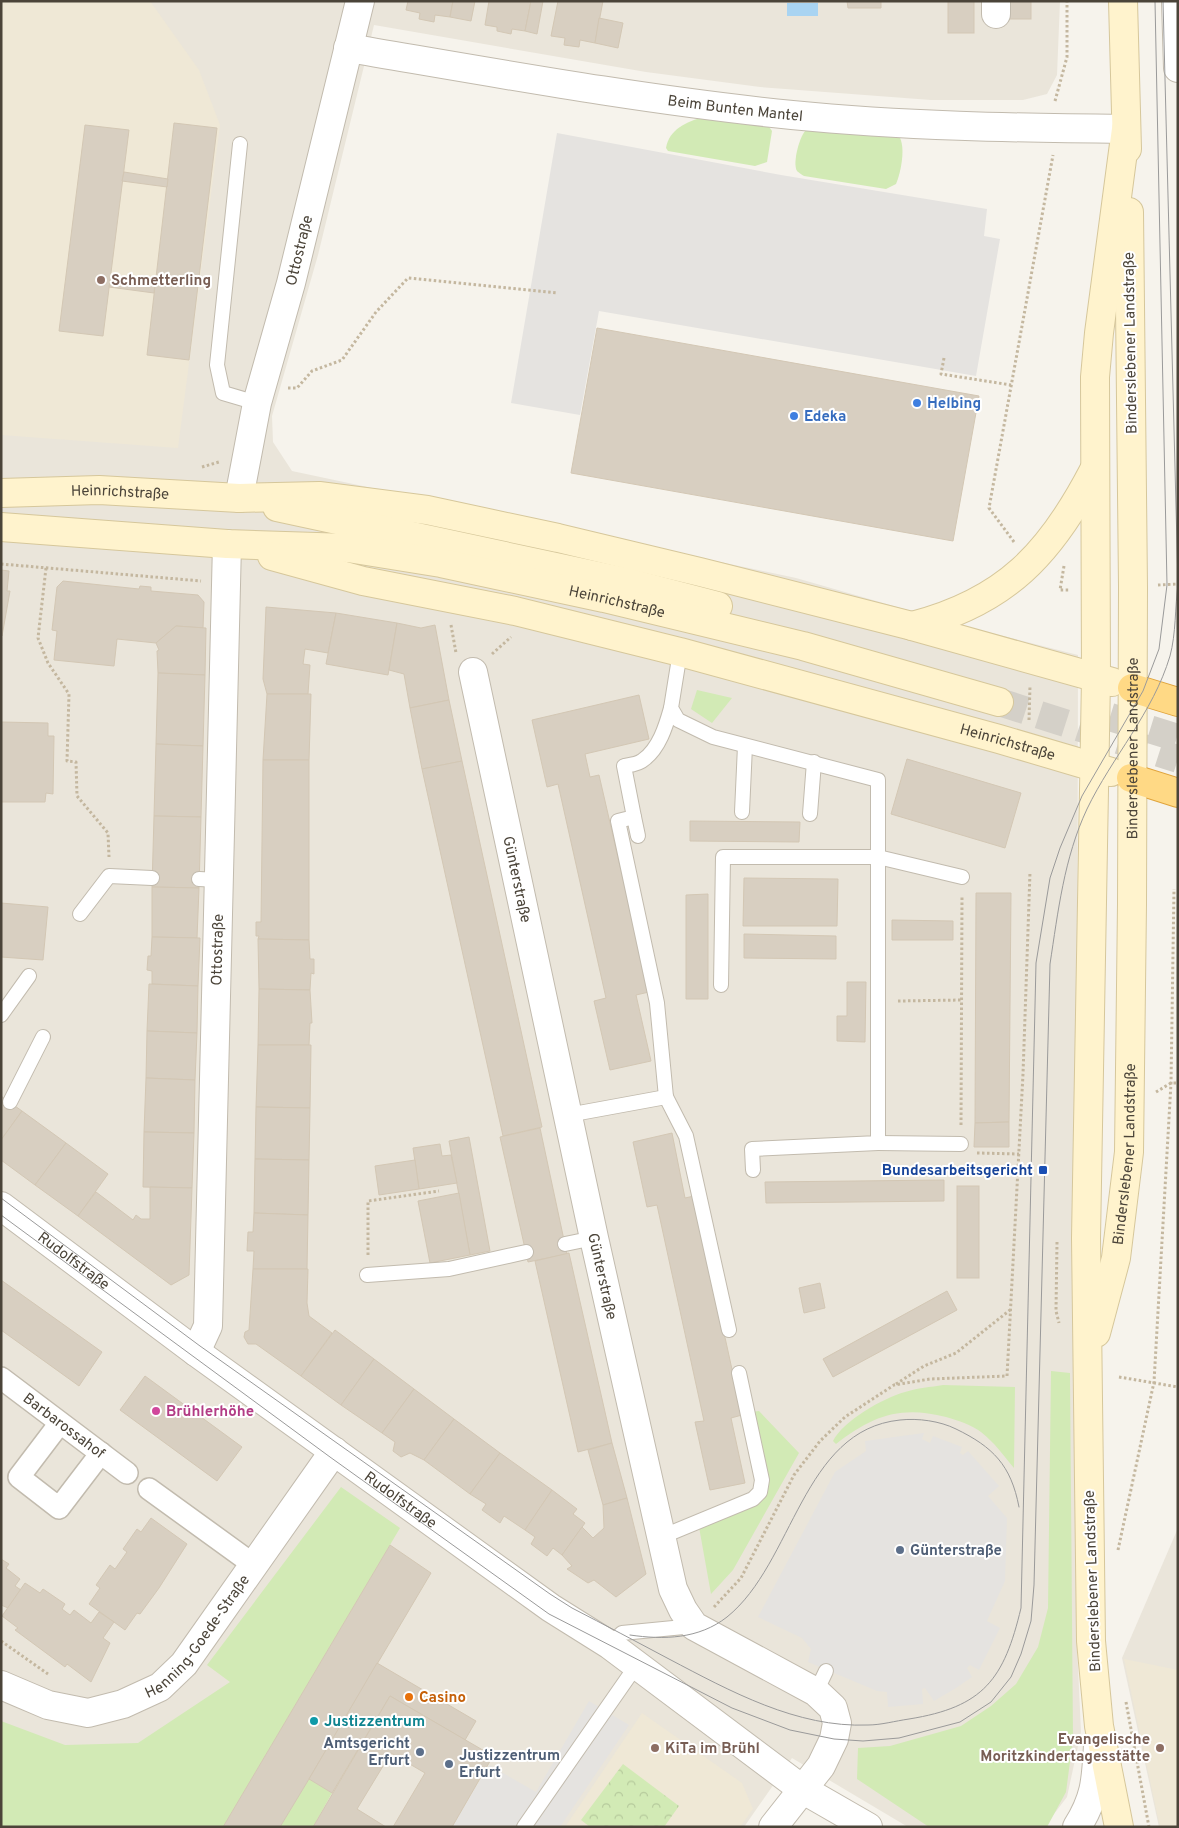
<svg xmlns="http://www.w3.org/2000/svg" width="1179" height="1828" font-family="Overpass,sans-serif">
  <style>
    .residential { fill: #eae5da }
    .education { fill: #efe8d6 }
    .grass { fill: #d2eab5 }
    .park { fill: url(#park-crowns) }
    .parking { fill: #e5e3e0 }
    .water { fill: #a9d4f2 }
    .building { fill: #d8cfc1; stroke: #d3c7b4 }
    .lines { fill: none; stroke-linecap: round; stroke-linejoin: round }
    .secondary-tunnel { stroke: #d4d0c8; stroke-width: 28; stroke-dasharray: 28 14; stroke-linecap: butt }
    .service-casing { stroke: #c2bbae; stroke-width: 16 }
    .pedestrian-casing { stroke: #c2bbae; stroke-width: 24 }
    .minor-casing { stroke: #c2bbae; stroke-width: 30 }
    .secondary-casing { stroke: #d6c79b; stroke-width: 30 }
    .trunk-casing { stroke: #e0a43c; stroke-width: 30 }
    .path { stroke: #c4b79f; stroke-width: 3; stroke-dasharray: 2.5 2.5; stroke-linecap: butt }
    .service { stroke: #fff; stroke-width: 14 }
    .pedestrian { stroke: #fff; stroke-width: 21 }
    .minor { stroke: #fff; stroke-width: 28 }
    .secondary { stroke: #fff3cd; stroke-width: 28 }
    .trunk { stroke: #ffd985; stroke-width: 28 }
    .tram { stroke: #9a9a9a; stroke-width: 1 }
    .education-dot { fill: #8d6e63; stroke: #fff; stroke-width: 2 }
    .shop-dot { fill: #3f7fe0; stroke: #fff; stroke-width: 2 }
    .transit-dot { fill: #1a4fb4; stroke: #fff; stroke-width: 2 }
    .hotel-dot { fill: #d1479c; stroke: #fff; stroke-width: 2 }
    .service-dot { fill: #5c6f8a; stroke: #fff; stroke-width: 2 }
    .food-dot { fill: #e8710a; stroke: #fff; stroke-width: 2 }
    .culture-dot { fill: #0f9aa8; stroke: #fff; stroke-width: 2 }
    .labels { text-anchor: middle; stroke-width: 4; stroke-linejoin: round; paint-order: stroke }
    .street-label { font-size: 15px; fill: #4b4439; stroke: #fff }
    .education-label { font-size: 15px; font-weight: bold; fill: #785e54; stroke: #fff; text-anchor: start }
    .shop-label { font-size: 15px; font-weight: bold; fill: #366cbe; stroke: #fff; text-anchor: start }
    .transit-label { font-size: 15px; font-weight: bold; fill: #164399; stroke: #fff; text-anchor: end }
    .hotel-label { font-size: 15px; font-weight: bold; fill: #b23c85; stroke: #fff; text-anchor: start }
    .service-label { font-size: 15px; font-weight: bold; fill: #4e5e75; stroke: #fff; text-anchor: start }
    .food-label { font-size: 15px; font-weight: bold; fill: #c56008; stroke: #fff; text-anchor: start }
    .culture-label { font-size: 15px; font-weight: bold; fill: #0d838f; stroke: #fff; text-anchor: start }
  </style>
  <defs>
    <pattern id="park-crowns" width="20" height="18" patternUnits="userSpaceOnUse" patternTransform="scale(1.25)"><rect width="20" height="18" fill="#d2eab5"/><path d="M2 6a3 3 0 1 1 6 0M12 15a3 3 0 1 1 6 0" fill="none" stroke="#b6ca9c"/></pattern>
  </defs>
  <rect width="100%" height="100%" fill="#f6f3ec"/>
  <!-- residential -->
  <g class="residential">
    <polygon points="1,1 1060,1 1057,75 1047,94 1023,100 931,100 760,87 646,72 374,25 318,255 272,416 273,442 292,471 796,578 960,625 1078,655 1076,1624 1081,1732 1067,1797 1044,1827 908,1827 792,1758 744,1827 1,1827"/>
    <polygon points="1178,1528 1178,1827 1159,1827 1122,1658"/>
  </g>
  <!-- education -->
  <g class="education">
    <polygon points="1,1 150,1 199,70 220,125 178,448 1,435"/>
    <polygon points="1124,1659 1178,1670 1178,1827 1160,1827"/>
    <polygon points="642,1713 742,1783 753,1809 740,1827 565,1827"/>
  </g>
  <!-- grass -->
  <g class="grass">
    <path d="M703 117 767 124 772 131 767 162 755 166 668 151 666 148C669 129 687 122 703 117Z"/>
    <path d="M807 129 899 136C906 147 901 172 896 184L886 189 804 176C802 175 798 172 797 171 792 163 800 134 807 129Z"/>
    <polygon points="697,690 732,698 712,723 691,709"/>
    <polygon points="1051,1371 1070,1373 1073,1739 1066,1792 1047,1827 929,1827 857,1779 858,1748 890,1746 961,1726 991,1706 1016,1684 1038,1647 1048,1608"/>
    <path d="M943 1385 1015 1387 1014 1468C1004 1456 994 1442 981 1432 972 1425 957 1420 946 1417 900 1405 872 1416 836 1444L833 1441C843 1421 883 1398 905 1392 917 1388 931 1387 943 1385Z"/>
    <polygon points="759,1411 799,1453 733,1570 711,1594 699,1527 758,1498 751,1412"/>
    <polygon points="341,1487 400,1528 223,1827 1,1827 1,1721 65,1745 138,1743 230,1682 207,1665"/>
    <polygon points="309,1779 332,1793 313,1827 280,1827"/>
  </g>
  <!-- park -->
  <polygon class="park" points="623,1764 679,1806 664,1827 590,1827 581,1820"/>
  <!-- parking -->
  <g class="parking">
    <polygon points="557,133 781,175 987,209 984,236 1000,239 976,376 599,311 580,415 511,403"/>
    <polygon points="924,1433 922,1439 930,1443 933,1436 962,1447 960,1453 963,1455 968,1451 999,1486 988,1496 1007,1518 1005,1581 987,1621 1000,1628 979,1670 970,1665 967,1668 972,1677 956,1688 934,1701 925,1688 922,1689 923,1704 888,1707 887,1692 877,1691 808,1662 811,1649 802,1638 758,1617 835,1472 866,1451 865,1441"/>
    <polygon points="589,1701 629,1725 560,1827 452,1827 489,1765 536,1792"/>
  </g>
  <!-- water -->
  <rect class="water" x="787" y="3" width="31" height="13"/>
  <!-- building -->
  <g class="building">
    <polygon points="408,1 453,1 450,17 435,15 434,22 419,19 420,13 406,10"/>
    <polygon points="453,1 475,1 471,21 450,17"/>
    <polygon points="489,1 531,1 525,31 512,29 511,34 497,31 497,27 485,25"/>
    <polygon points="531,1 543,1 537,34 525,31"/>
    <polygon points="558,1 603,1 595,43 580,40 579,47 564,45 565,38 551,36"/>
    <polygon points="847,1 881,1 881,8 848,8"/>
    <rect x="948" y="1" width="26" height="32"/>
    <rect x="1009" y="1" width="22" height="18"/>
    <polygon points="599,18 623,23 618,48 595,43"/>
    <polygon points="174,123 217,128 189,360 147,355"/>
    <polygon points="85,125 129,130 103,336 59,331"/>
    <polygon points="124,172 168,179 167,187 122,181"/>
    <polygon points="111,277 155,283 154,293 109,287"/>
    <polygon points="597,328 979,396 953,541 571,473"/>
    <polygon points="1,570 9,571 7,591 10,591 2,636"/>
    <polygon points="63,581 139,589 140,586 151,587 151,591 198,595 204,602 203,628 176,626 156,643 117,639 114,666 54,660 57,631 52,630 57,587"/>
    <polygon points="266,607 336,613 328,653 305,649 303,664 310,665 308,694 267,694 263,679"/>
    <polygon points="336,613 397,623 388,675 326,664"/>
    <polygon points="397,623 421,628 435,625 449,700 410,708 404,674 389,670"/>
    <polygon points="176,626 206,628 205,675 158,673 157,651 159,650 156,643"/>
    <polygon points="158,673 205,675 203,746 156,744"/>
    <polygon points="267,694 311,694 309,760 263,760"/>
    <polygon points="639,695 649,739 585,754 590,777 599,775 649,992 636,995 651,1061 610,1070 594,1001 606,998 558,784 547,787 532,720"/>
    <polygon points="449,700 462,761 422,769 410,708"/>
    <polygon points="1,722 48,723 48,736 54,736 53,794 46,793 45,802 1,802"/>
    <polygon points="156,744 203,746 201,817 154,816"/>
    <polygon points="907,759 1021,793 1005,848 891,814"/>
    <polygon points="263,760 309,760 309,940 258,939 259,936 256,936 256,922 261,922"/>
    <polygon points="462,761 542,1127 503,1136 422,769"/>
    <polygon points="154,816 201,817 199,888 152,887"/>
    <polygon points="690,821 800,822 799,842 690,841"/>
    <polygon points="744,878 838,879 837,926 743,926"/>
    <polygon points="152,887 199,888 197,938 152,937"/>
    <polygon points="976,893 1011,893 1009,1122 975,1123"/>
    <polygon points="708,894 708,999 686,999 686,895"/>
    <polygon points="1,903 48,907 43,960 1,957"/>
    <polygon points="892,920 953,921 953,940 892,940"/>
    <polygon points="744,934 836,936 836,959 744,958"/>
    <polygon points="152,937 200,938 198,986 152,984 152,971 147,970 148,956 151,956"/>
    <polygon points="258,939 309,940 310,959 314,959 314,974 311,973 310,990 259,989"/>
    <polygon points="847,982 866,982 865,1042 837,1041 837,1016 847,1016"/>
    <polygon points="149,984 198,986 197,1033 147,1031"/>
    <polygon points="259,989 310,990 312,1023 310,1023 309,1045 258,1045"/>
    <polygon points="147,1031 197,1033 195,1080 146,1078"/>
    <polygon points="258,1045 311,1045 310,1108 256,1107"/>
    <polygon points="146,1078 195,1080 194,1133 144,1132"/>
    <polygon points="1,1096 22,1111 1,1140"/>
    <polygon points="256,1107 310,1108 309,1160 255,1159"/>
    <polygon points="22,1111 66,1143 35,1185 1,1160 1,1140"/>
    <polygon points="1009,1122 1009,1147 974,1147 975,1123"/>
    <polygon points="540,1128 567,1254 528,1262 500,1137"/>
    <polygon points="144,1132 194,1133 192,1188 143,1187"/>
    <polygon points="672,1133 685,1198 694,1196 742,1415 731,1418 745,1483 710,1490 695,1422 704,1421 657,1205 647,1207 633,1142"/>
    <polygon points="469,1137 490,1251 470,1255 449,1141"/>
    <polygon points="66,1143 108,1174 78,1216 35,1185"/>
    <polygon points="440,1144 442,1156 451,1155 457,1183 419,1189 413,1148"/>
    <polygon points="255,1159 309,1160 308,1215 254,1213"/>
    <polygon points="415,1160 419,1189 379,1195 375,1166"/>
    <polygon points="944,1180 944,1201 766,1203 765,1182"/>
    <rect x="957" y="1186" width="22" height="92"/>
    <polygon points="150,1187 192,1188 189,1275 171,1285 78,1216 96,1192 133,1220 136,1215 141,1219 150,1219"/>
    <polygon points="459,1193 470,1255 430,1263 418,1201"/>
    <polygon points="254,1213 308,1215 307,1269 253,1269 254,1251 247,1251 248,1232 253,1232"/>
    <polygon points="569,1253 612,1443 578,1452 535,1261"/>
    <polygon points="253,1269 308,1269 307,1303 309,1316 332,1333 301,1376 256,1344 248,1344 244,1337 245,1332 249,1330"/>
    <polygon points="1,1280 102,1352 79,1386 1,1330"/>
    <polygon points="820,1283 825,1308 804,1313 799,1288"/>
    <polygon points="947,1291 957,1310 833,1377 823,1359"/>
    <polygon points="335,1330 374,1359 341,1405 301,1376"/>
    <polygon points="374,1359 414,1389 382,1433 341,1405"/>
    <polygon points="145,1376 242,1447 217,1481 120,1410"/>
    <polygon points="414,1389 454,1419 424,1460 410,1453 401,1457 393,1451 395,1442 382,1433"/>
    <polygon points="454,1419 500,1453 470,1494 424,1460"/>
    <polygon points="612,1443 627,1498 603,1505 588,1450"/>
    <polygon points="500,1453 552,1490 525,1530 504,1516 500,1523 482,1510 486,1504 470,1494"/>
    <polygon points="552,1490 577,1509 573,1514 585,1523 562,1555 553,1548 547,1556 531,1544 535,1537 525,1530"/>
    <polygon points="627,1498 646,1574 616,1597 594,1580 588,1583 567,1569 572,1566 562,1555 582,1527 593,1538 604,1528 603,1505"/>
    <polygon points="151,1518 187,1544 159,1588 140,1614 137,1613 125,1630 89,1604 100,1588 96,1585 110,1565 115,1569 127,1552 123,1549 137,1529 141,1532"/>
    <polygon points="390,1545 431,1573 309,1779 280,1827 223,1827"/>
    <polygon points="1,1559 9,1564 6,1568 20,1579 15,1586 21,1590 8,1608 1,1605"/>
    <polygon points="25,1583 40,1593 43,1589 65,1604 62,1609 70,1615 74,1610 91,1623 99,1612 114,1622 103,1638 110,1643 91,1682 67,1664 65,1667 15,1630 18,1628 2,1616"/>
    <polygon points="377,1663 476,1721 465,1740 390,1696 332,1793 309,1779"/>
    <polygon points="390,1696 493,1756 452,1827 393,1827 425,1773 391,1753 357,1809 386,1827 313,1827"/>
  </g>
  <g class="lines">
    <!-- secondary-tunnel -->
    <g class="secondary-tunnel">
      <polyline points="999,702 1178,759"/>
      <polyline points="1110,717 1178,738"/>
    </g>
    <!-- service casing -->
    <g class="service-casing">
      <g id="service">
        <polyline points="240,144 217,365 223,393 257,403"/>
        <polyline points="680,652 671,708 678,720 713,737 878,780 878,1143 752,1149 753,1170"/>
        <polyline points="742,812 745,746"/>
        <polyline points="810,814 814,762"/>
        <polyline points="634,817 638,836"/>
        <polyline points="199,879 218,880"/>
        <polyline points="80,914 109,876 152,878"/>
        <polyline points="721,985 723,857 878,857 962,877"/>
        <polyline points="1,1015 29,976"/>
        <path d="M666 1097 657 1003 618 821 634 817 624 766C630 765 639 764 643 760 659 749 666 726 671 708"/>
        <polyline points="10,1102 43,1037"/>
        <polyline points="568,1115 666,1097 686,1136 729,1330"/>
        <polyline points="878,1143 961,1144"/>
        <polyline points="565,1244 594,1238"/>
        <polyline points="367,1275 449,1269 526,1252"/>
        <polyline points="661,1537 753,1499 760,1492 762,1480 739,1373"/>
        <polyline points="610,1645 622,1633 694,1626"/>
        <polyline points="816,1692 826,1671"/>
        <polyline points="524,1827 636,1666"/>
      </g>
    </g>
    <!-- pedestrian casing -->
    <g class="pedestrian-casing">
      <g id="pedestrian">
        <path id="s1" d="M1 1378 127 1473"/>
        <polyline points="60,1423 19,1477 59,1508 101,1453"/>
        <polyline points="149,1489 254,1565"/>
      </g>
    </g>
    <!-- minor casing -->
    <g class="minor-casing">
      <g id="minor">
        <polyline points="996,1 996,14"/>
        <polyline points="1176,1 1178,68"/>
        <path id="s2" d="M348 48C496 73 643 100 792 115 903 126 1015 128 1126 129"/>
        <path id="s3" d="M239 498 257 403 291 283 360 1"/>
        <path id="s4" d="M473 672 594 1238 673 1589 683 1610 694 1626 816 1692 833 1708 837 1723 834 1739 821 1766 773 1827"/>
        <path id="s5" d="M1 1206 196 1352 551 1608 610 1645 802 1789 868 1827"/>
        <path id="s6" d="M196 1352 208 1326 227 544"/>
        <path id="s7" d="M1 1685 48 1705 88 1713 123 1704 160 1687 184 1664 334 1451"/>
        <path d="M1077 1827C1096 1797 1096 1779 1098 1745"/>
      </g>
    </g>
    <!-- secondary casing -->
    <g class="secondary-casing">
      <g id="secondary">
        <polyline points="1123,1 1127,149"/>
        <path id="s8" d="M1 493 99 490 239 498 319 496 427 510 558 538 700 572 912 626 1112 682"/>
        <polyline points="277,507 630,583 718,606"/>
        <path id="s9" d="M1 527 227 544 348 548 441 563 604 598 803 646 999 702"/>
        <path id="s10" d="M272 556 363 581 515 611 680 652 999 739 1111 772"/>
        <path d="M912 626C1006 602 1051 553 1094 470"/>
        <path id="s11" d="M1096 1333 1116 1258 1129 1152 1132 904 1133 587 1129 212"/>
        <polyline points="1119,1827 1099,1726 1091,1641 1086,1238 1096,678 1095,377 1099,333 1126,129"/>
      </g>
    </g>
    <!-- trunk casing -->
    <g class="trunk-casing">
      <g id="trunk">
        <polyline points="1132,688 1178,702"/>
        <polyline points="1131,778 1178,793"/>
      </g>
    </g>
    <!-- path -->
    <g class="path">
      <polyline points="1055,101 1067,57 1067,1"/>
      <polyline points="944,358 941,374 1011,385"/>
      <polyline points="288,388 297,388 312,371 342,360 376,312 408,278 558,293"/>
      <polyline points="202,467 219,462"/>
      <polyline points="1014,542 989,508 1053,155"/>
      <polyline points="1,564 201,581"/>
      <polyline points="1064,566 1060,590 1070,590"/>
      <polyline points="46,568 38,638 48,663 69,694 67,761 76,762 77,796 108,833 109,857"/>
      <polyline points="1158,585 1178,584"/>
      <polyline points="451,625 456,653"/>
      <polyline points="492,654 511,637"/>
      <polyline points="1029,720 1030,686"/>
      <polyline points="898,1001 962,1000"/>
      <polyline points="1156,1092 1171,1083 1178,1083"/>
      <polyline points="961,1125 962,896"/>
      <polyline points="977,1153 1019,1154"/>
      <polyline points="1057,1242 1056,1311 1059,1323"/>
      <polyline points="368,1255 368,1201 439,1191"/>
      <polyline points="1119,1377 1178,1387"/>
      <polyline points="896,1384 924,1366 956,1353 1010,1310"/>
      <polyline points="1118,1550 1154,1382 1171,1083 1174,889"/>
      <polyline points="714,1607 741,1578 794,1475 820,1441 845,1417 894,1385 930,1379 1007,1376 1023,1074 1030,872"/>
      <polyline points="1,1641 48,1674"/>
      <polyline points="1126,1702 1149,1827"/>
    </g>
    <!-- service -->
    <use href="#service" class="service"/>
    <!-- pedestrian -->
    <use href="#pedestrian" class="pedestrian"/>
    <!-- minor -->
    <use href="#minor" class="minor"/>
    <!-- secondary -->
    <use href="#secondary" class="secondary"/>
    <!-- trunk -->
    <use href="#trunk" class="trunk"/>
    <!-- tram -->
    <g class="tram">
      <path d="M1 1198 200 1346 550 1594 572 1608C605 1625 637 1642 669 1659 730 1691 797 1728 868 1725 881 1725 895 1721 909 1719 984 1707 1004 1679 1021 1608L1036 963 1050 878 1060 848 1082 796 1143 691 1159 649 1167 585 1155 1"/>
      <path d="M1 1215 330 1457 549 1614 732 1708 790 1730 834 1739 863 1741 899 1738 960 1722 991 1702 1011 1677 1021 1654 1031 1621 1034 1585 1050 964C1058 912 1064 858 1087 809 1112 757 1153 713 1170 656 1176 634 1175 607 1178 584L1163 1"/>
      <path d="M630 1635C664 1640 699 1639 727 1617 794 1563 802 1430 900 1420 918 1418 940 1421 956 1429 993 1447 1011 1465 1019 1507"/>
    </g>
  </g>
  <!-- markers -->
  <g class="education-dot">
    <circle cx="101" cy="280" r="5"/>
    <circle cx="655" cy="1748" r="5"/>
    <circle cx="1160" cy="1748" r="5"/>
  </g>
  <g class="shop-dot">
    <circle cx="917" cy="403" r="5"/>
    <circle cx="794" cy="416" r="5"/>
  </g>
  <rect class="transit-dot" x="1038" y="1165" width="10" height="10" rx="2.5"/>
  <circle class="hotel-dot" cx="156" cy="1411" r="5"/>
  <g class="service-dot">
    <circle cx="900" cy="1550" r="5"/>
    <circle cx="420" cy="1752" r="5"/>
    <circle cx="449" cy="1764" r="5"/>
  </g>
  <circle class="food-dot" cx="409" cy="1697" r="5"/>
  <circle class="culture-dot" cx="314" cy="1721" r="5"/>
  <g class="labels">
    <!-- street labels -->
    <g class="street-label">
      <text dy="5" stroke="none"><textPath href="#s2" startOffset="392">Beim Bunten Mantel</textPath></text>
      <text dy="5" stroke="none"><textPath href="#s3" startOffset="255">Ottostraße</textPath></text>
      <text transform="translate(1130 343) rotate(-91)" y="5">Binderslebener Landstraße</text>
      <text dy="5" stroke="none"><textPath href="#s8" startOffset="119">Heinrichstraße</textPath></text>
      <text dy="5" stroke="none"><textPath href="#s9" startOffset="622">Heinrichstraße</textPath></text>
      <text dy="5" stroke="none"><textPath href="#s10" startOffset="759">Heinrichstraße</textPath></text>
      <text dy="5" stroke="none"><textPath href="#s11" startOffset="588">Binderslebener Landstraße</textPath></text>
      <text dy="5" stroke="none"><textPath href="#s4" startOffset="212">Günterstraße</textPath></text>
      <text dy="5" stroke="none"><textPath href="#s6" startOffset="405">Ottostraße</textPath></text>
      <text dy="5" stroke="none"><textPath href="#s11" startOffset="182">Binderslebener Landstraße</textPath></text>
      <text dy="5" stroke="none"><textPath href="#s5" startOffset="91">Rudolfstraße</textPath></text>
      <text dy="5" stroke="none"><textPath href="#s4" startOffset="618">Günterstraße</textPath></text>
      <text dy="5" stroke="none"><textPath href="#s1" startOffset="79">Barbarossahof</textPath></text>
      <text dy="5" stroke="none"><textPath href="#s5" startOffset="496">Rudolfstraße</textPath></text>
      <text transform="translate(1092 1581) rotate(-92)" y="5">Binderslebener Landstraße</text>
      <text dy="5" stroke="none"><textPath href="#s7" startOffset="231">Henning-Goede-Straße</textPath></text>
    </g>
    <!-- education labels -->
    <g class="education-label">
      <text x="111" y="285">Schmetterling</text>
      <text x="1150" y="1744" text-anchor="end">Evangelische<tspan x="1150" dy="17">Moritzkindertagesstätte</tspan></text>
      <text x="665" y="1753">KiTa im Brühl</text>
    </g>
    <!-- shop labels -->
    <g class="shop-label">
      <text x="927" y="408">Helbing</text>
      <text x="804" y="421">Edeka</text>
    </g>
    <!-- transit labels -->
    <g class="transit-label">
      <text x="1033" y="1175">Bundesarbeitsgericht</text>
    </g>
    <!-- hotel labels -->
    <g class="hotel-label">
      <text x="166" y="1416">Brühlerhöhe</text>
    </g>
    <!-- service labels -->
    <g class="service-label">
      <text x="910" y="1555">Günterstraße</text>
      <text x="410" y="1748" text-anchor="end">Amtsgericht<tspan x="410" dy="17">Erfurt</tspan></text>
      <text x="459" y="1760">Justizzentrum<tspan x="459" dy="17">Erfurt</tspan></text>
    </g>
    <!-- food labels -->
    <g class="food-label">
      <text x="419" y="1702">Casino</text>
    </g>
    <!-- culture labels -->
    <g class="culture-label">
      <text x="324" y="1726">Justizzentrum</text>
    </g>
  </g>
  <!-- border -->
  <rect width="1179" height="1828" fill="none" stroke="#4b4439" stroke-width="5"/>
</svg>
